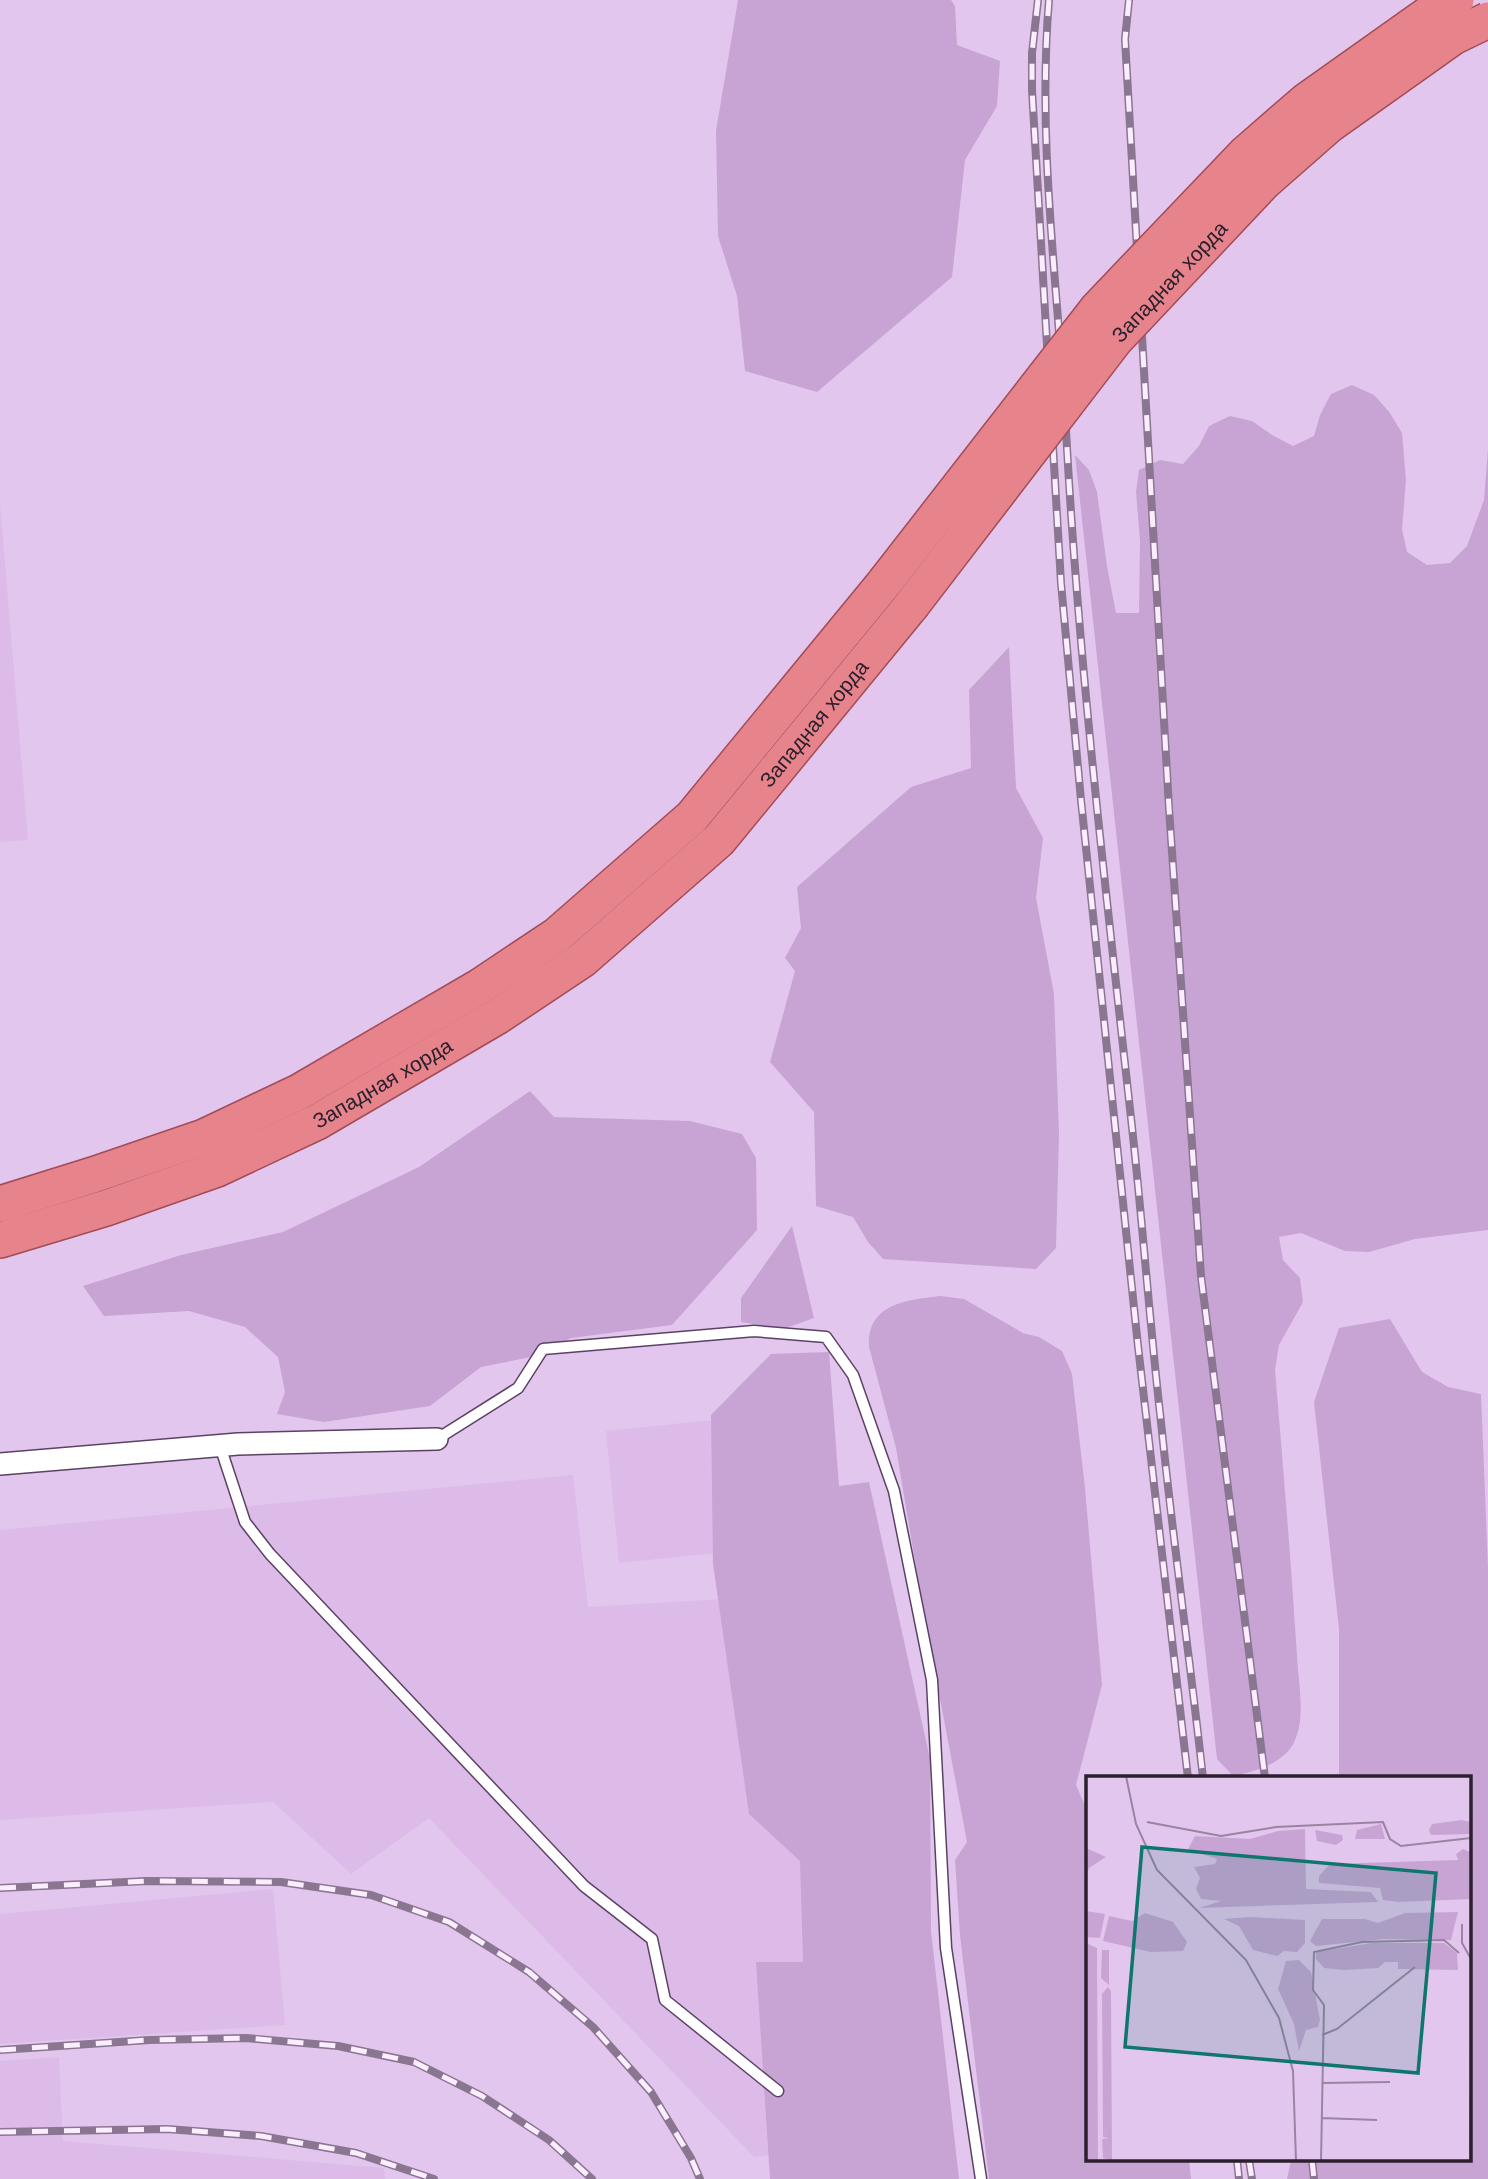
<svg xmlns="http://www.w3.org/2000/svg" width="1488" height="2179" font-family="Helvetica,sans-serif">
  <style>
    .built { fill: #ddbbe9 }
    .green { fill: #c8a4d5 }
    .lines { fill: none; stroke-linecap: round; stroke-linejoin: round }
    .service-casing { stroke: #5b4264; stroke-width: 13 }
    .minor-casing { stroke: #5b4264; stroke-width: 24 }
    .trunk-casing { stroke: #a14c58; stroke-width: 38 }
    .service { stroke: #fff; stroke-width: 10 }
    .minor { stroke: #fff; stroke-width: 21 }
    .trunk { stroke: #e6838b; stroke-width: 35 }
    .rail-casing { stroke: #8b7691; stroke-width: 8 }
    .rail { stroke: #faeefe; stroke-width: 5; stroke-dasharray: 16; stroke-linecap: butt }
    .trunk-bridge-casing { stroke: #a14c58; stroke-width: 38; stroke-linecap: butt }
    .trunk-bridge { stroke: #e6838b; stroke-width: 35 }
    .labels { text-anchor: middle; stroke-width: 5; stroke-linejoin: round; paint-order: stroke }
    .street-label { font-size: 21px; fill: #2b202e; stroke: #faeefe }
    .inset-road { fill: none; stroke: #9984a1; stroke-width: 2 }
    .view { fill: #0f766e; fill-opacity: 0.15; stroke: #0f766e; stroke-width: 3.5 }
    .inset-edge { fill: none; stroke: #2b202e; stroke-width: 3.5 }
  </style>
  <rect width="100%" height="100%" fill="#e3c6ed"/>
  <!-- built -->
  <g class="built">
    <polygon points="0,503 28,840 0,842"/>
    <polygon points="732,1418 745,1550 619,1563 606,1431"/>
    <polygon points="573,1475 588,1607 823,1593 823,2148 754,2157 429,1818 351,1874 273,1802 0,1820 0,1530"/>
    <polygon points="273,1889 285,2025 0,2044 0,1914"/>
    <polygon points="59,2057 63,2141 384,2168 385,2179 0,2179 0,2061"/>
  </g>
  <!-- green -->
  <g class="green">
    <polygon points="738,0 951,0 955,6 957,45 1000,61 997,106 965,160 952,277 817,392 745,371 737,296 718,236 716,131"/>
    <path d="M1352 385 1374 395 1390 413 1402 433 1406 480 1402 529 1407 552 1427 565 1450 563 1467 546 1484 500 1488 449V1230L1415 1239 1369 1252 1345 1251 1301 1233 1279 1237 1283 1260 1300 1278 1303 1302 1279 1345 1275 1370C1283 1465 1291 1560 1297 1656 1298 1681 1306 1716 1295 1740 1286 1763 1254 1772 1233 1776L1217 1759 1075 455 1089 470 1097 492 1107 566 1116 613H1139L1140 541 1136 492 1139 470 1160 460 1183 464 1199 446 1209 426 1230 416 1252 421 1272 435 1293 446 1314 436 1320 415 1331 394Z"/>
    <polygon points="1009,647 1016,788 1043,838 1036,898 1054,994 1059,1134 1056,1248 1036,1269 883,1259 868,1242 853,1217 816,1206 814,1112 770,1062 795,971 785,958 801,928 797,887 911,787 971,768 969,690"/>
    <polygon points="530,1091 554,1117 690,1121 742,1134 756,1158 757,1230 672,1325 571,1338 531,1357 481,1367 430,1406 324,1422 277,1414 285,1392 278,1357 245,1327 189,1311 104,1316 83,1286 181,1255 283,1232 419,1167"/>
    <polygon points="792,1226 814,1318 783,1329 741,1322 741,1298"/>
    <path d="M941 1296 964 1299 1023 1333 1039 1337 1062 1351 1072 1374 1085 1488 1102 1685 1076 1785 1087 1810V2160H1189L1191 2179H989L960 1935 955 1860 967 1842 922 1603 896 1448 869 1347C867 1303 907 1300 941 1296Z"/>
    <polygon points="1390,1319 1422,1372 1448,1387 1481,1394 1488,1567 1488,2179 1287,2179 1291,2160 1469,2160 1469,1778 1339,1778 1339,1629 1314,1402 1339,1328"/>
    <polygon points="829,1352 839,1486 869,1482 930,1759 931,1931 959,2179 770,2179 756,1962 803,1962 800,1861 749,1814 713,1564 711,1415 771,1354"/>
  </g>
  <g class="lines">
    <!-- service casing -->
    <g class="service-casing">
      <g id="service">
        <polyline points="437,1439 518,1388 543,1349 754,1331 826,1337 853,1375 894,1491 932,1680 946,1948 981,2179"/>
        <polyline points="220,1446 245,1522 270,1554 584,1886 652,1939 665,2000 778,2091"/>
      </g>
    </g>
    <!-- minor casing -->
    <g class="minor-casing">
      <polyline id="minor" points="0,1464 238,1444 437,1439"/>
    </g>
    <!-- trunk casing -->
    <g class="trunk-casing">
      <g id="trunk">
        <polyline points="0,1204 93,1175 204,1137 299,1092 479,987 557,935 692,817 885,582"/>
        <path id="s1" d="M0 1240 106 1208 217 1169 317 1122 498 1016 582 960 719 840 911 606"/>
      </g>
    </g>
    <!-- service -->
    <use href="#service" class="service"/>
    <!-- minor -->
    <use href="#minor" class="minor"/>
    <!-- trunk -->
    <use href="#trunk" class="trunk"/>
    <!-- rail casing -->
    <g class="rail-casing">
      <g id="rail">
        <polyline points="1038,0 1032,53 1032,90 1061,583 1081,800 1138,1346 1188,1778"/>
        <path d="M1049 0C1037 143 1058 287 1066 430 1078 657 1105 883 1130 1109 1142 1213 1149 1318 1161 1422 1173 1541 1190 1659 1203 1778"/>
        <polyline points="1129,0 1125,39 1169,808 1201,1276 1265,1778"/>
        <polyline points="0,1888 147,1881 281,1882 371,1895 449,1922 529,1972 593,2027 651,2092 691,2158 700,2179"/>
        <polyline points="0,2050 149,2040 246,2038 338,2046 414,2062 482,2096 549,2140 592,2179"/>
        <polyline points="0,2132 167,2129 261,2136 356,2153 434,2179"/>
        <polyline points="1237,2160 1239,2179"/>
        <polyline points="1249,2160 1252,2179"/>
        <polyline points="1312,2160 1314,2179"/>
      </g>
    </g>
    <!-- rail -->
    <use href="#rail" class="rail"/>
    <!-- trunk-bridge casing -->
    <g class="trunk-bridge-casing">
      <g id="trunk-bridge">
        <polyline points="885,582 1098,308 1245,154 1306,101 1430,13 1456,0"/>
        <path id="s2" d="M911 606 1115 340 1264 182 1329 125 1453 37 1488 20"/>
      </g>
    </g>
    <!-- trunk-bridge -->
    <use href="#trunk-bridge" class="trunk-bridge"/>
  </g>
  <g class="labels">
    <!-- street labels -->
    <g class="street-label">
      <text dy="7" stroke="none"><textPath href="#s2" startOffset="415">Западная хорда</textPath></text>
      <text dy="7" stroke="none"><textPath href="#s1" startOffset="982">Западная хорда</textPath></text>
      <text dy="7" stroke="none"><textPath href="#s1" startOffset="415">Западная хорда</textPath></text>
    </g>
  </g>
  <!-- overview -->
  <g transform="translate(1086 1776)">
    <rect width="385" height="385" fill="#e3c6ed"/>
    <path d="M376 44 385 46V58L345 59 343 54 346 48ZM295 48 299 63H269L271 54ZM219 53 220 113 285 116 292 126 113 132 135 125 115 123 110 113 114 102 108 91 129 88 131 83 102 73 109 60 164 63 192 55ZM229 54 256 59 257 64 250 69 231 65ZM0 72 20 81 3 92 0 100ZM385 72V123L312 126 297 124 294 112 233 107V100L244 88 372 84 370 78 377 73 384 76ZM0 135 19 138 14 162 0 161ZM372 136 365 164 298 163 230 170 224 165 236 143H279L292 147 319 137ZM59 137 87 146 101 166 97 175 65 176 17 165 23 140 46 145ZM164 141 219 144V167L211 176 198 175 191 180 167 174 153 150 138 143ZM0 167 11 172 12 385H0ZM286 167H358L371 177 372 194 312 193V186H299L292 192 258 194 238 192 230 183V176ZM16 174H23V209L15 202ZM213 184 225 196 234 244 232 251 220 254 213 275 208 248 192 213 200 185ZM22 211 25 215 26 385 17 382 16 363 23 362 17 361 16 218Z" fill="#c8a4d5"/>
    <path class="inset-road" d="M40 0 50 48 71 94 160 184 193 242 207 295 210 385M61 46 135 60 190 51 297 46 304 63 315 70 385 62M376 148V167L385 183M236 259 251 253 329 191M236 307 304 306M235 342 291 344M235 385 238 229 227 214 228 176 276 166 358 164 373 177M384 385 385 262"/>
    <path class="view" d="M56 71 350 97 332 297 39 271Z"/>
    <rect width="385" height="385" class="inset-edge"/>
  </g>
</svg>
